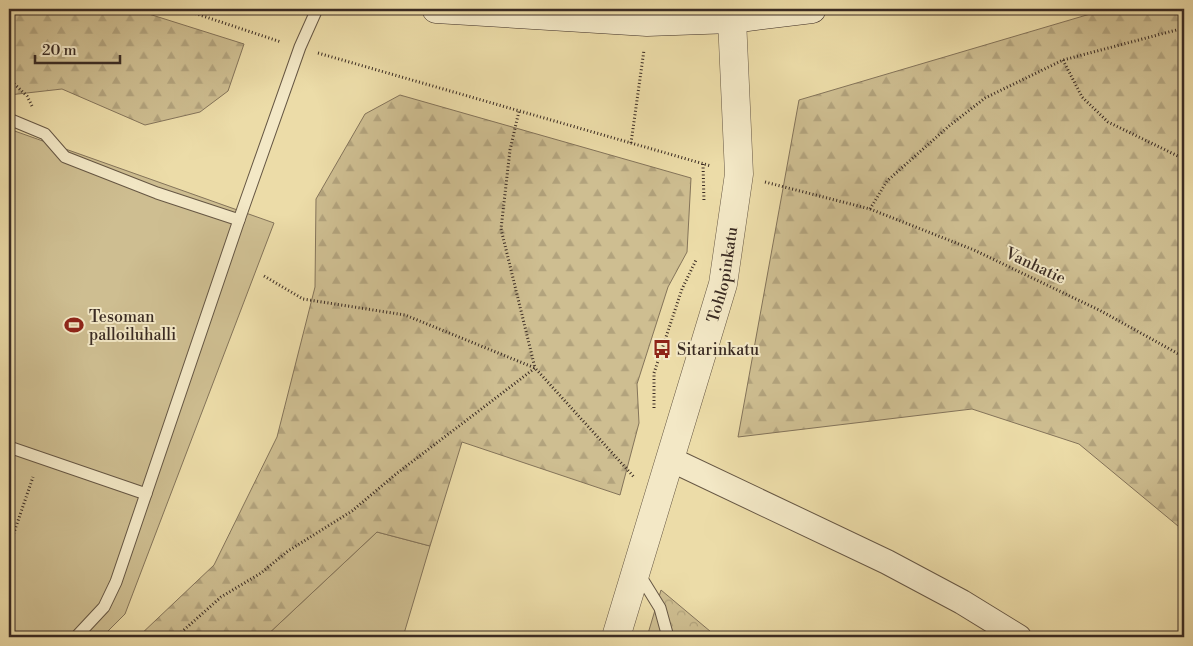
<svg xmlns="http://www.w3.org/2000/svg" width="1193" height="646" font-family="'Libre Bodoni',serif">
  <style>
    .grass { fill: #cebe91; stroke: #84745a }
    .forest { fill: url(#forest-firs); stroke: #84745a }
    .park { fill: url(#park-crowns); stroke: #84745a }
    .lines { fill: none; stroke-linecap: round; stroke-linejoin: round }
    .service-casing { stroke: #665744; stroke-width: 13 }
    .minor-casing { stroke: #665744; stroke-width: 26 }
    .tertiary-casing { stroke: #665744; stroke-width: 29 }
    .secondary-casing { stroke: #3a2b23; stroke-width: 29 }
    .path { stroke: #3a2b23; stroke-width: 3; stroke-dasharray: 1 2.5; stroke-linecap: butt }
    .service { stroke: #f3e8c6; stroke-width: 11 }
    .minor { stroke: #f3e8c6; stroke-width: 24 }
    .tertiary { stroke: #f3e8c6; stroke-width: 28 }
    .secondary { stroke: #f3e8c6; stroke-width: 28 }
    .labels { text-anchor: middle; stroke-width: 4; stroke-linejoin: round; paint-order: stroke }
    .street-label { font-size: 16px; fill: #3a2b23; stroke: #f3e8c6 }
    .poi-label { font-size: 16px; fill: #3a2b23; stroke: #f3e8c6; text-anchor: start }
  </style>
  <defs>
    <pattern id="forest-firs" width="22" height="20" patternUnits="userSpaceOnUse" patternTransform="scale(1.25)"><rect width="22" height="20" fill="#cebe91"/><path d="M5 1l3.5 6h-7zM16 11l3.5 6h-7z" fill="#b2a37d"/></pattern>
    <pattern id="park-crowns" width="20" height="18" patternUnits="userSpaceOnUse" patternTransform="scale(1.25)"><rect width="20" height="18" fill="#cebe91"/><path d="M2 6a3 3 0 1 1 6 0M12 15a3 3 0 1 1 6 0" fill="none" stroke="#b2a37d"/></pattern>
  </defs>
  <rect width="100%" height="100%" fill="#ecdca8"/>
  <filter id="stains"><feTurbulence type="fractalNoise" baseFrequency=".004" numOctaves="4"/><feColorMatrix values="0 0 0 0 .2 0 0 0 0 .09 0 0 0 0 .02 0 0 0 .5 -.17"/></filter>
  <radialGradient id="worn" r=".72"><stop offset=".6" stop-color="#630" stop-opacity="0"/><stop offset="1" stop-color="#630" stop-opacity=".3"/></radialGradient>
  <!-- grass -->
  <g class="grass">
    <polygon points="9,129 274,223 125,614 102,637 9,637"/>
    <polygon points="377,532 430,546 403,637 265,637"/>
  </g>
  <!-- forest -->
  <g class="forest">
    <polygon points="9,9 133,9 244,44 228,91 200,112 145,125 62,89 9,95"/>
    <polygon points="1107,9 1184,9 1184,531 1079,444 972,409 738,437 799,100"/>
    <polygon points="400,95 691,178 687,252 668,287 637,384 639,423 620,495 462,442 430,546 377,532 265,637 138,637 214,565 277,437 315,287 316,199 365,114"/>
  </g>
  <!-- park -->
  <polygon class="park" points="661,590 717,637 647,637"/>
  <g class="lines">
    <!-- service casing -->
    <g class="service-casing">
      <g id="service">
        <polyline points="9,119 45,134 65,157 157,193 239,220"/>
        <polyline points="9,447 146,494"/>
        <polyline points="639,574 660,608 668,637"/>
        <polyline points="76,637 104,607 116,582 239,220 300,47 317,9"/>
      </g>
    </g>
    <!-- minor casing -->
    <g class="minor-casing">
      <polyline id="minor" points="670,459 887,562 962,602 1019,637"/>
    </g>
    <!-- tertiary casing -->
    <g class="tertiary-casing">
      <g id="tertiary">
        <path id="s1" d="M616 637 723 284 739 174 732 19"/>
      </g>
    </g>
    <!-- secondary casing -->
    <g class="secondary-casing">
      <polyline id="secondary" points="436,9 647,22 732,19 812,9"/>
    </g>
    <!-- path -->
    <g class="path">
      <polyline points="182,9 281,42"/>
      <polyline points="318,53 711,166"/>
      <polyline points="1063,60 1082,97 1108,122 1184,159"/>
      <polyline points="9,79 27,96 32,106"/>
      <polyline points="631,143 644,50"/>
      <polyline points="703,164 704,202"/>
      <polyline points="765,182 870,209 974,250 1101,311 1184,357"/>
      <polyline points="870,209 887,181 949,126 985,98 1063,60 1184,28"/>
      <polyline points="264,276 303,299 405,315 535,368 634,477"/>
      <polyline points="654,408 654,373 682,289 696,260"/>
      <polyline points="9,547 33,477"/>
      <polyline points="176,637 221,597 261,573 288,551 352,511 396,474 535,368 501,229 510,150 519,111"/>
    </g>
    <!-- service -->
    <use href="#service" class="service"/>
    <!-- minor -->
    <use href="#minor" class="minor"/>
    <!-- tertiary -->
    <use href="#tertiary" class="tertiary"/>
    <!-- secondary -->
    <use href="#secondary" class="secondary"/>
  </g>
  <!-- icons -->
  <defs>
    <g id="stadium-bare" transform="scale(1.5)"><path d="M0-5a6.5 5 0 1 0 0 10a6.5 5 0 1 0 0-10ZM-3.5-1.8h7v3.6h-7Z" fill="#8f2418" stroke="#f3e8c6" stroke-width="2.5" paint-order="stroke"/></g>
    <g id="bus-bare" transform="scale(1.5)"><path d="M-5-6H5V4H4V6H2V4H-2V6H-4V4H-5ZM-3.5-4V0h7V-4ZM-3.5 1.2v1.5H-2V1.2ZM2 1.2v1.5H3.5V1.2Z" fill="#8f2418" stroke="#f3e8c6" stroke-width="2.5" paint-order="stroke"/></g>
  </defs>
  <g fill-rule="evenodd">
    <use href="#stadium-bare" x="74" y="325"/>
    <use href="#bus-bare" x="662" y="349"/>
  </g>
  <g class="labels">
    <!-- street labels -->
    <g class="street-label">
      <text transform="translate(1036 265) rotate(25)" y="6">Vanhatie</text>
      <text dy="6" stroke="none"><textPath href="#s1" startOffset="378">Tohlopinkatu</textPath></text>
    </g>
    <!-- poi labels -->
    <g class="poi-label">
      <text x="89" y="322">Tesoman<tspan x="89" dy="18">palloiluhalli</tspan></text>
      <text x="677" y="355">Sitarinkatu</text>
    </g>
  </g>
  <!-- margin -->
  <rect width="1193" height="646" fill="none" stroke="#ecdca8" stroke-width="30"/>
  <rect x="10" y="10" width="1173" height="626" fill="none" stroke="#3a2b23" stroke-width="2.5"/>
  <rect x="15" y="15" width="1163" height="616" fill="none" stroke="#3a2b23"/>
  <!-- scale -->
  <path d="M35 55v8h85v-8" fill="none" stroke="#3a2b23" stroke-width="2.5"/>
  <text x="42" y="55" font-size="15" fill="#3a2b23" stroke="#f3e8c6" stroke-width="4" paint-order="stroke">20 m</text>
  <rect width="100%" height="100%" filter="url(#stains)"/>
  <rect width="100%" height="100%" fill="url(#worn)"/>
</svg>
